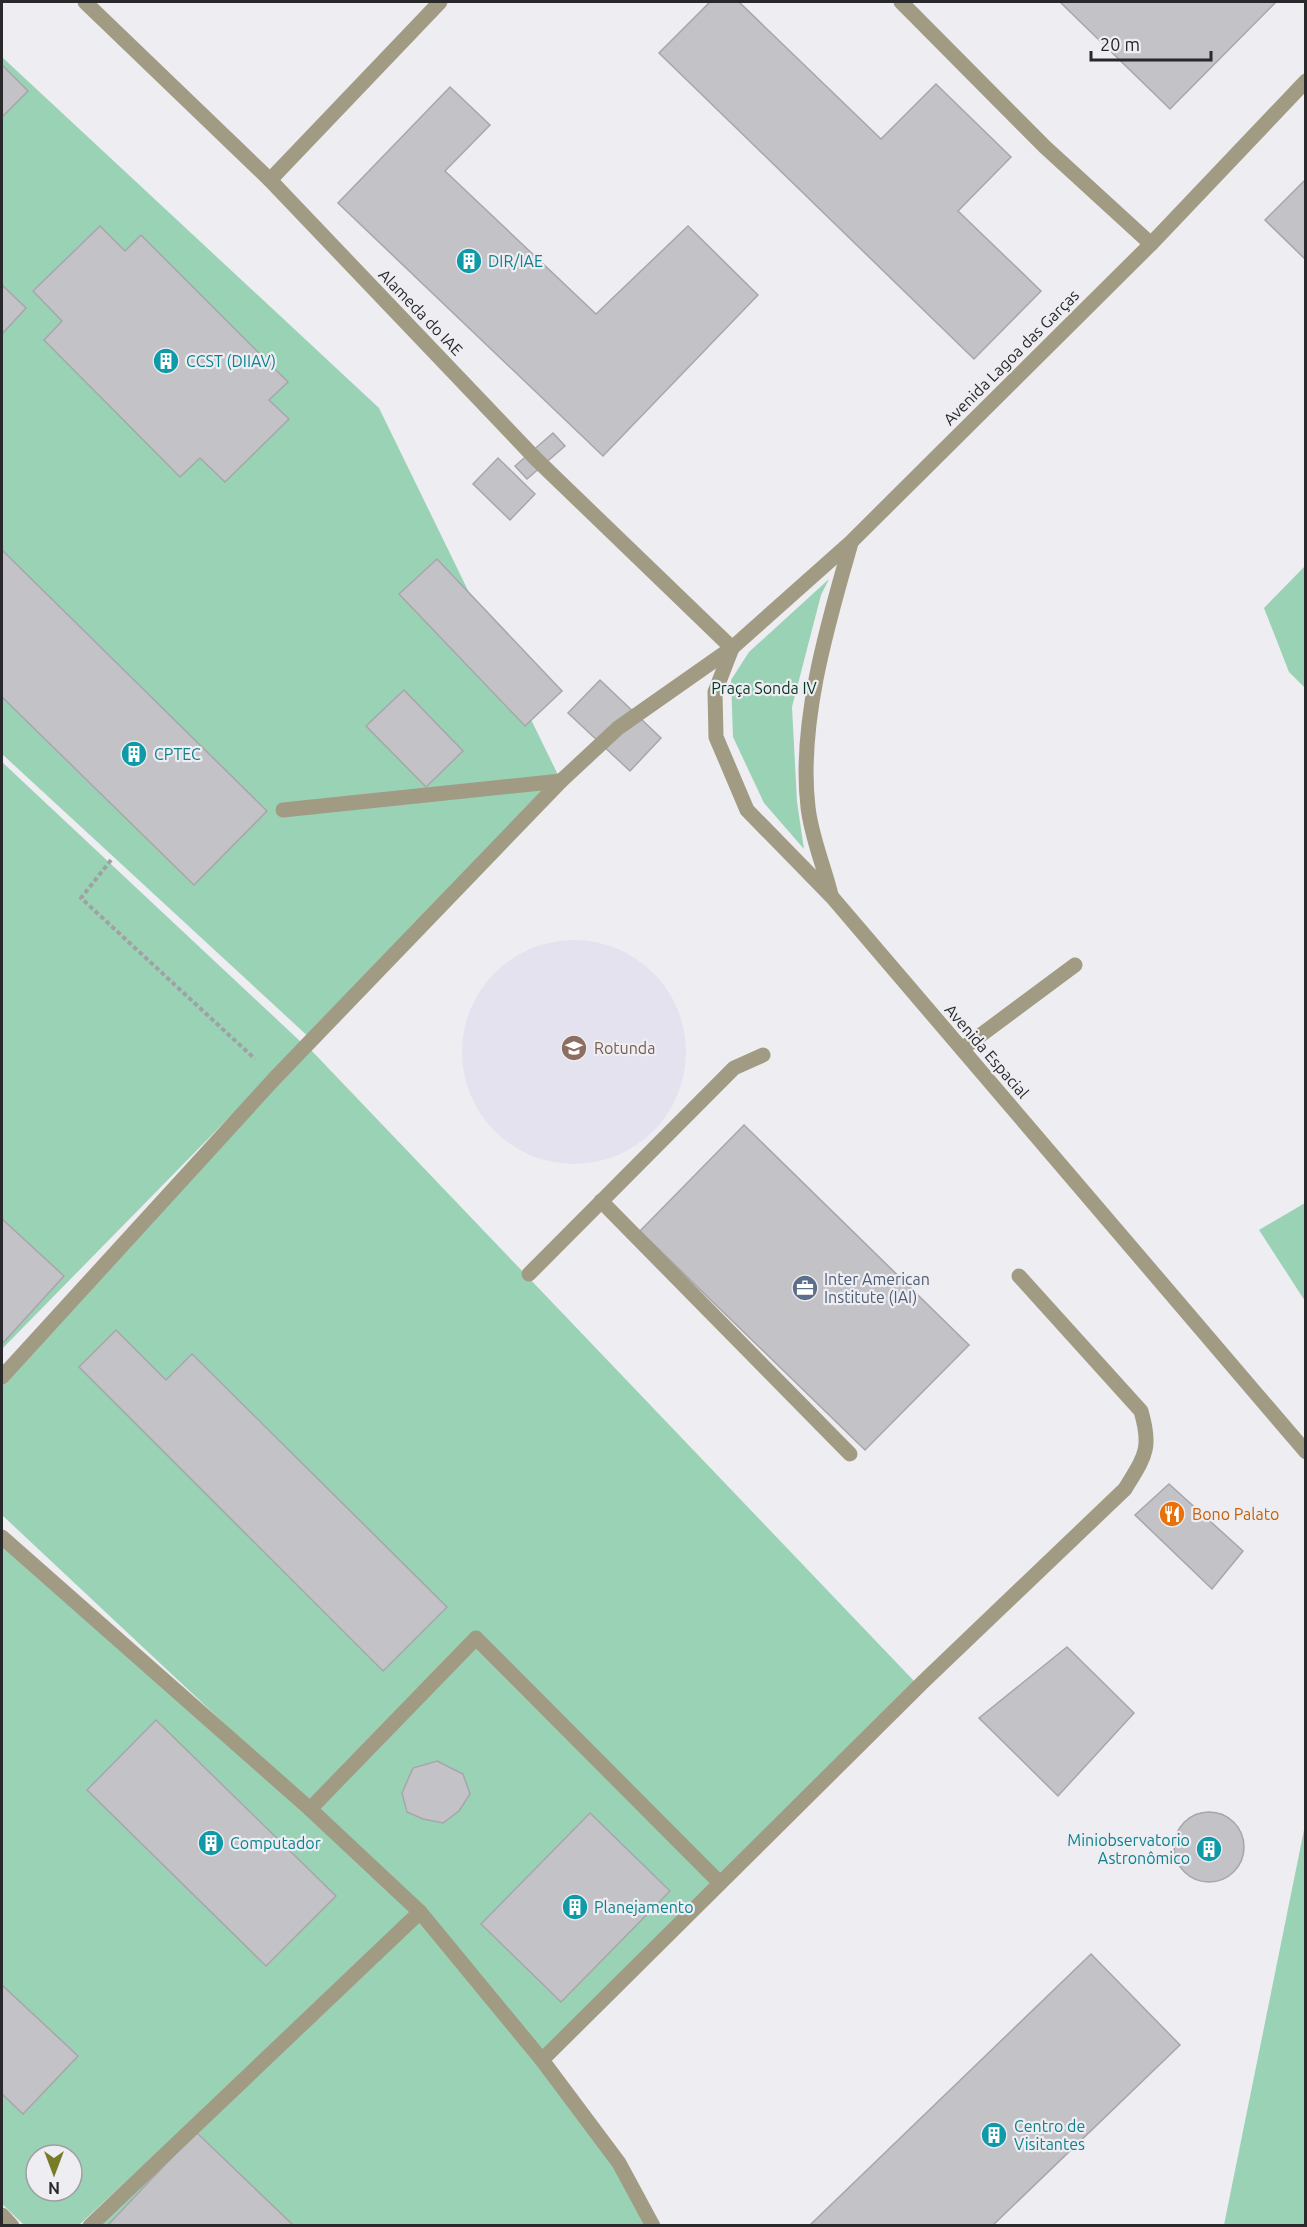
<svg xmlns="http://www.w3.org/2000/svg" width="1307" height="2227" font-family="Ubuntu,sans-serif">
  <style>
    .built { fill: #e4e2ef }
    .green { fill: #9ad2b5; fill-rule: evenodd }
    .building { fill: #c3c2c7; stroke: #a7a6ab; stroke-width: 1.5 }
    .lines { fill: none; stroke-linecap: round; stroke-linejoin: round }
    .path { stroke: #a1a1a5; stroke-width: 4; stroke-dasharray: 4.5 3; stroke-linecap: butt }
    .service { stroke: #a29b84; stroke-width: 15 }
    .labels { text-anchor: middle; stroke-width: 4.5; stroke-linejoin: round; paint-order: stroke }
    .culture-label { font-size: 16px; fill: #0d838f; stroke: #eeedf2; text-anchor: start }
    .street-label { font-size: 16px; fill: #29292b; stroke: #eeedf2 }
    .park-label { font-size: 16px; fill: #053825; stroke: #eeedf2 }
    .education-label { font-size: 16px; fill: #785e54; stroke: #eeedf2; text-anchor: start }
    .service-label { font-size: 16px; fill: #4e5e75; stroke: #eeedf2; text-anchor: start }
    .food-label { font-size: 16px; fill: #c56008; stroke: #eeedf2; text-anchor: start }
  </style>
  <rect width="100%" height="100%" fill="#eeedf2"/>
  <!-- built -->
  <circle class="built" cx="574" cy="1052" r="112"/>
  <!-- green -->
  <g class="green">
    <polygon points="2,57 379,408 561,781 312,1040 2,754"/>
    <polygon points="1305,566 1305,688 1289,672 1264,608"/>
    <polygon points="829,579 821,595 792,707 797,802 804,849 764,803 733,737 731,680 749,652"/>
    <polygon points="2,762 302,1043 2,1349"/>
    <polygon points="310,1049 915,1682 542,2054 421,1908 2,1515 2,1383"/>
    <polygon points="1305,1203 1305,1301 1259,1230"/>
    <path d="M2 1530 417 1912 79 2225H24L2 2204ZM36 2155H72V2191H36Z"/>
    <polygon points="1305,1825 1305,2225 1224,2225"/>
    <polygon points="420,1912 542,2060 653,2226 90,2226"/>
  </g>
  <!-- building -->
  <g class="building">
    <polygon points="710,2 739,2 881,139 936,84 1011,157 958,211 1041,291 974,359 659,53"/>
    <polygon points="1060,2 1276,2 1170,109"/>
    <polygon points="2,65 28,91 2,117"/>
    <polygon points="450,87 490,125 445,171 596,314 688,226 758,295 603,456 338,203"/>
    <polygon points="1306,179 1306,260 1265,220"/>
    <polygon points="100,226 125,251 141,235 288,382 269,400 289,419 225,482 200,458 180,477 44,340 62,321 33,291"/>
    <polygon points="2,285 26,308 2,334"/>
    <polygon points="553,433 565,446 527,479 515,466"/>
    <polygon points="498,458 535,494 510,520 473,484"/>
    <polygon points="2,550 267,811 194,885 2,697"/>
    <polygon points="437,559 562,691 525,726 399,594"/>
    <polygon points="600,680 661,738 630,771 568,713"/>
    <polygon points="404,690 463,751 426,787 366,726"/>
    <polygon points="744,1125 969,1345 865,1450 640,1231"/>
    <polygon points="2,1219 64,1276 2,1344"/>
    <polygon points="116,1330 166,1380 192,1354 447,1607 383,1671 79,1367"/>
    <polygon points="1169,1484 1243,1551 1212,1589 1135,1515"/>
    <polygon points="1067,1647 1134,1713 1058,1796 979,1718"/>
    <polygon points="156,1720 336,1896 266,1966 87,1790"/>
    <polygon points="437,1761 463,1774 470,1794 459,1811 443,1823 423,1819 407,1812 402,1793 413,1768"/>
    <circle cx="1209" cy="1847" r="35"/>
    <polygon points="590,1813 670,1891 561,2002 481,1924"/>
    <polygon points="1091,1954 1180,2045 992,2226 809,2226"/>
    <polygon points="2,1985 78,2056 23,2114 2,2094"/>
    <polygon points="196,2132 294,2226 107,2226"/>
  </g>
  <g class="lines">
    <!-- path -->
    <polyline class="path" points="111,860 81,898 255,1059"/>
    <!-- service -->
    <g class="service">
      <polyline points="85,2 270,180 536,459 732,648"/>
      <polyline points="901,2 1045,147 1151,244"/>
      <polyline points="270,180 440,2"/>
      <polyline points="732,648 715,692 716,737 747,810 832,897 1306,1452"/>
      <polyline points="283,810 561,781"/>
      <path d="M831 895C824 866 811 836 808 807 798 723 828 623 851 543"/>
      <polyline points="962,1049 1075,965"/>
      <polyline points="601,1201 850,1454"/>
      <polyline points="529,1274 734,1068 763,1055"/>
      <polyline points="2,1377 275,1078 561,781 618,728 732,648 851,542 1151,244 1306,81"/>
      <polyline points="2,1537 310,1809 420,1912 542,2060 619,2163 653,2226"/>
      <polyline points="310,1809 476,1638 720,1883"/>
      <path d="M542 2060 923 1682 1125 1489C1145 1456 1152 1449 1141 1411L1019 1276"/>
      <polyline points="2,2215 12,2226"/>
      <polyline points="90,2226 420,1912"/>
    </g>
  </g>
  <!-- icons -->
  <defs>
    <g id="building-disc" transform="scale(1.35)"><circle r="9.5" fill="#0f9aa8" stroke="#eeedf2"/><path d="M-4-6H4V6H1V3H-1V6H-4ZM-2.5-4.3h1.7v1.8h-1.7ZM.8-4.3h1.7v1.8H.8ZM-2.5-1h1.7V.8h-1.7ZM.8-1h1.7V.8H.8Z" fill="#fff"/></g>
    <g id="university-disc" transform="scale(1.35)"><circle r="9.5" fill="#8d6e63" stroke="#eeedf2"/><path d="M0-5L7-2L0 1L-7-2ZM-4 1L0 2.5L4 1V4Q0 6-4 4Z" fill="#fff"/></g>
    <g id="office-disc" transform="scale(1.35)"><circle r="9.5" fill="#5c6f8a" stroke="#eeedf2"/><path d="M-6-3h4V-5.5h4V-3h4V5H-6ZM-1-4.5V-3h2v-1.5ZM-6 0V1H6V0Z" fill="#fff"/></g>
    <g id="restaurant-disc" transform="scale(1.35)"><circle r="9.5" fill="#e8710a" stroke="#eeedf2"/><path d="M-5-6h1v4h1v-4h1v4h1v-4h1v5L-1.5 .5V6h-2V.5L-5-1ZM5-6V6H3V1.5H1.5Q1.5-4 5-6Z" fill="#fff"/></g>
  </defs>
  <g fill-rule="evenodd">
    <use href="#building-disc" x="469" y="261"/>
    <use href="#building-disc" x="166" y="361"/>
    <use href="#building-disc" x="134" y="754"/>
    <use href="#university-disc" x="574" y="1048"/>
    <use href="#office-disc" x="805" y="1288"/>
    <use href="#restaurant-disc" x="1172" y="1514"/>
    <use href="#building-disc" x="211" y="1843"/>
    <use href="#building-disc" x="1209" y="1849"/>
    <use href="#building-disc" x="575" y="1907"/>
    <use href="#building-disc" x="994" y="2135"/>
  </g>
  <g class="labels">
    <!-- culture labels -->
    <g class="culture-label">
      <text x="488" y="267">DIR/IAE</text>
      <text x="186" y="367">CCST (DIIAV)</text>
      <text x="154" y="760">CPTEC</text>
      <text x="1190" y="1846" text-anchor="end">Miniobservatorio<tspan x="1190" dy="18">Astronômico</tspan></text>
      <text x="230" y="1849">Computador</text>
      <text x="594" y="1913">Planejamento</text>
      <text x="1014" y="2132">Centro de<tspan x="1014" dy="18">Visitantes</tspan></text>
    </g>
    <!-- street labels -->
    <g class="street-label">
      <text transform="translate(421 312) rotate(46)" y="6">Alameda do IAE</text>
      <text transform="translate(1011 357) rotate(-45)" y="6">Avenida Lagoa das Garças</text>
      <text transform="translate(987 1051) rotate(49)" y="6">Avenida Espacial</text>
    </g>
    <!-- park labels -->
    <g class="park-label">
      <text x="764" y="694">Praça Sonda IV</text>
    </g>
    <!-- education labels -->
    <g class="education-label">
      <text x="594" y="1054">Rotunda</text>
    </g>
    <!-- service labels -->
    <g class="service-label">
      <text x="824" y="1285">Inter American<tspan x="824" dy="18">Institute (IAI)</tspan></text>
    </g>
    <!-- food labels -->
    <g class="food-label">
      <text x="1192" y="1520">Bono Palato</text>
    </g>
  </g>
  <!-- border -->
  <rect width="1307" height="2227" fill="none" stroke="#29292b" stroke-width="6"/>
  <!-- north arrow -->
  <g transform="translate(54 2173) rotate(180)"><circle r="28" fill="#eeedf2" stroke="#9f9fa2" stroke-width="1.5"/>
  <path d="M0-4.5L10 22L0 15L-10 22Z" fill="#787c26"/>
  <text y="-9" font-size="16" font-weight="bold" text-anchor="middle" fill="#29292b">N</text>
  </g>
  <!-- scale -->
  <path d="M1091 51v9h120v-9" fill="none" stroke="#29292b" stroke-width="3"/>
  <text x="1100" y="51" font-size="18" fill="#29292b" stroke="#eeedf2" stroke-width="4.5" paint-order="stroke">20 m</text>
</svg>
